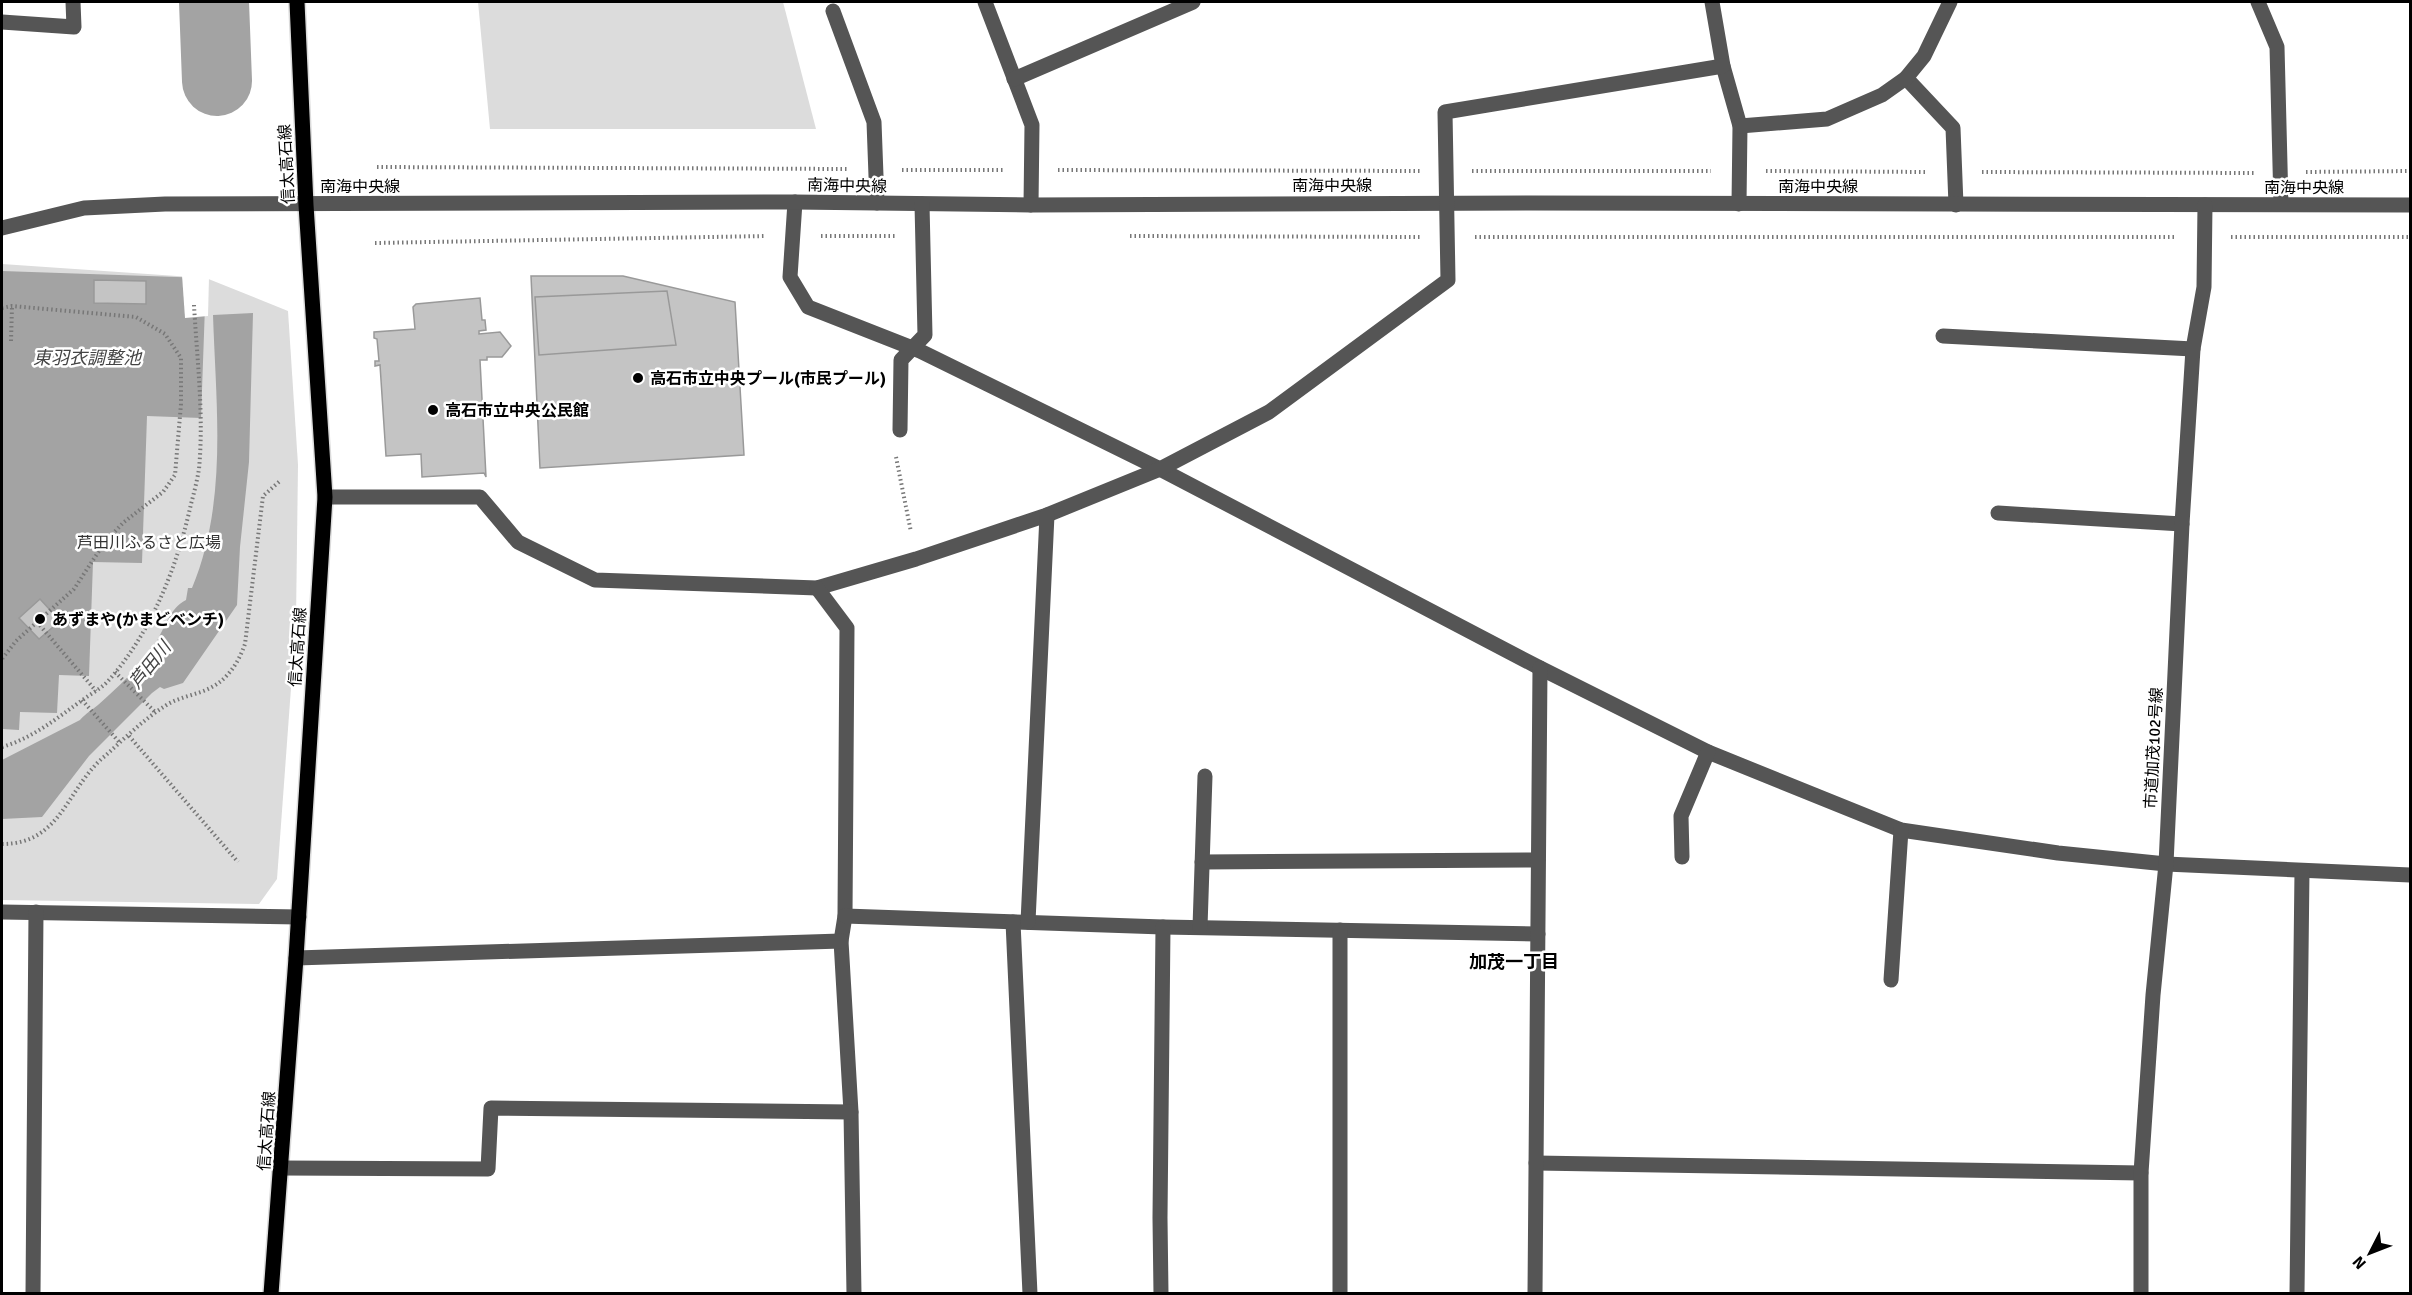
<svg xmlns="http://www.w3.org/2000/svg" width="2412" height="1295" font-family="Signika,'Noto Sans JP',sans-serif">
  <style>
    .green { fill: #dcdcdc }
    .water { fill: #a3a3a3 }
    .pier { fill: #fff }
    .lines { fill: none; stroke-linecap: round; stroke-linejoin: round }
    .river { stroke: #a3a3a3; stroke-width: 70 }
    .building { fill: #c4c4c4; stroke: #999; stroke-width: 1.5 }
    .major-casing { stroke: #dbdbdb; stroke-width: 18 }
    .path { stroke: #777; stroke-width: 4; stroke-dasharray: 1.5 3; stroke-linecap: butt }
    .minor { stroke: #555; stroke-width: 15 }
    .major { stroke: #000; stroke-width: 15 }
    .poi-dot { fill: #000; stroke: #fff; stroke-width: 2 }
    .labels { text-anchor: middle; stroke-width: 5; stroke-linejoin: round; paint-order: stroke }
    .street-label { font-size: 16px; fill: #000; stroke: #fff }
    .poi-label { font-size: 16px; font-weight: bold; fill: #000; stroke: #fff; text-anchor: start }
    .park-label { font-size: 16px; fill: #333; stroke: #fff }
    .water-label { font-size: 18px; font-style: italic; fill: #444; stroke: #fff }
    .neighbourhood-label { font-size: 18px; font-weight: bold; fill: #000; stroke: #fff }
  </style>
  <rect width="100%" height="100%" fill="#fff"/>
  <!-- green -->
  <g class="green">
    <polygon points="478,2 783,2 816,129 490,129"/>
    <polygon points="2,264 206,278 288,311 298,465 296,620 277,879 259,904 2,900"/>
  </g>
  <!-- water -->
  <g class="water">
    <polygon points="232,19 234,83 203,84 199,21"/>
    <polygon points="2,271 206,278 201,418 147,416 142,563 93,562 89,676 59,675 57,713 20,712 19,730 2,729"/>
    <path d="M253 313 249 462 240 547 237 605 183 683 164 689 160 687 152 693 89 756 42 817 2 819V760L80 720C86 713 92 710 98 705 118 687 139 668 154 646 164 631 169 608 186 600L188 588H192C228 502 216 406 213 315Z"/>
  </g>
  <!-- pier -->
  <polygon class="pier" points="182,275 209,277 208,316 185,318"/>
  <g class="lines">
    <!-- river -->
    <polyline class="river" points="214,2 217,81"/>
  </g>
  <!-- building -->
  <g class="building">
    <polygon points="531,276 623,276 735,302 744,455 540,468"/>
    <polygon points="94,280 146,281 146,304 94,303"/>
    <polygon points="667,291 676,345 539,355 535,297"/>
    <polygon points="480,298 482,320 485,320 486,330 479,331 479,334 500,332 511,346 502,357 487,357 487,360 480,360 486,477 484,473 422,477 421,454 386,456 380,365 375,366 375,361 379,361 377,339 374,338 374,332 415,329 413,307 416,304"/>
    <polygon points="40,599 60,621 39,639 19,618"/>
  </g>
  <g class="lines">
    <!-- major casing -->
    <g class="major-casing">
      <polyline id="major" points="271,1294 296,958 325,497 306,205 297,2"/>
    </g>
    <!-- path -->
    <g class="path">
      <polyline points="377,167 847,169"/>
      <polyline points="902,170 1003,170"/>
      <polyline points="1058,170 1420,171"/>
      <polyline points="1472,171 1711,171"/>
      <polyline points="1766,171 1927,172"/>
      <polyline points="1982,172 2254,173"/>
      <polyline points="2306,172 2410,171"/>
      <polyline points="821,236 895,236"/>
      <polyline points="1130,236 1420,237"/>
      <polyline points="1475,237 2176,237"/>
      <polyline points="2231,237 2410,237"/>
      <polyline points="375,243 766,236"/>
      <polyline points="2,308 12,306 136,317 165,334 181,358 181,404 175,475 163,492 124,522 105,542 74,589 16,641 2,659"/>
      <polyline points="11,341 12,306"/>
      <polyline points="896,457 911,532"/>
      <polyline points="37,622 96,691"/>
      <polyline points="115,672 156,713"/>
      <polyline points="82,700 120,743"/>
      <polyline points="129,736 238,862"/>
      <path d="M2 747C33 738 57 718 84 699 92 693 102 688 109 680 152 631 177 567 191 504 194 493 197 481 199 469 204 415 197 359 194 305"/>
      <path d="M2 844C62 844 67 787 105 756 124 739 144 719 165 706 180 696 198 695 212 687 229 678 239 661 245 644L263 496 280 481"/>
    </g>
    <!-- minor -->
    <g class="minor">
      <polyline points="985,2 1032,125 1031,205"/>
      <polyline points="1712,2 1723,66 1740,126 1739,204"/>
      <polyline points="2258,2 2277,47 2281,204"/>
      <polyline points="833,11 874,122 877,203"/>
      <polyline points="2,22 74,27 73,2"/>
      <polyline points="1906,78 1953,128 1956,205"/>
      <polyline points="1014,79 1193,2"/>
      <polyline points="1740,126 1827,119 1882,95 1906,78 1924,56 1950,2"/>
      <polyline points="795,202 790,277 808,307 920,351 1160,469 1540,668 1708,752 1901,830 2058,853 2166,864 2410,875"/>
      <polyline points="2,228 84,208 165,204 795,202 1031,205 1528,203 2410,205"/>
      <polyline points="1943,336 2193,349"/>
      <polyline points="900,430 901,360 925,335 922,204"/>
      <polyline points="325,497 480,497 518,542 595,580 817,588 916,559 1047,515 1160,469 1269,412 1448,280 1445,112 1723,66"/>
      <polyline points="1998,513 2182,524"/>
      <polyline points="817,588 847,628 845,916 841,941 851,1112 854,1294"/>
      <polyline points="1682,857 1681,816 1708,752"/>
      <polyline points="1202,862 1538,860"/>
      <polyline points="2,912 299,917"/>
      <polyline points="845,916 1163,927 1538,934"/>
      <polyline points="1013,922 1030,1294"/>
      <polyline points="1028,922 1047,515"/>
      <polyline points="1200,927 1205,776"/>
      <polyline points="1340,930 1340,1294"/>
      <polyline points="296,958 841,941"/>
      <polyline points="1891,980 1901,830"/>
      <polyline points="1536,1163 2141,1173"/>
      <polyline points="281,1168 488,1169 491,1108 851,1112"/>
      <polyline points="33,1294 36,912"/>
      <polyline points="1161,1294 1160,1218 1163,927"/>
      <polyline points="1535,1294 1540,668"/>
      <polyline points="2141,1294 2141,1173 2153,995 2166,864 2182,524 2193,349 2204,287 2205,205"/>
      <polyline points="2297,1294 2302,871"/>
    </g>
    <!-- major -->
    <use href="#major" class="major"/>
  </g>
  <!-- markers -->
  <g class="poi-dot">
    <circle cx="638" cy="378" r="6"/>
    <circle cx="433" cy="410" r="6"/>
    <circle cx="40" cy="619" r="6"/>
  </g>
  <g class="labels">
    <!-- street labels -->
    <g class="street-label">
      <text transform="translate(286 164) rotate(-93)" y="6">信太高石線</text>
      <text transform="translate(847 185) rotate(1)" y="6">南海中央線</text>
      <text x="1332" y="191">南海中央線</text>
      <text x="360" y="192">南海中央線</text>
      <text x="1818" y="192">南海中央線</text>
      <text x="2304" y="193">南海中央線</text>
      <text transform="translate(297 647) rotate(-86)" y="6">信太高石線</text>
      <text transform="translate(2153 748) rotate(-87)" y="6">市道加茂102号線</text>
      <text transform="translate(266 1131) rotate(-86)" y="6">信太高石線</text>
    </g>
    <!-- poi labels -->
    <g class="poi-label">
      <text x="650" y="384">高石市立中央プール(市民プール)</text>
      <text x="445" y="416">高石市立中央公民館</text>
      <text x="52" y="625">あずまや(かまどベンチ)</text>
    </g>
    <!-- park labels -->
    <g class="park-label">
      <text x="149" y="548">芦田川ふるさと広場</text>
    </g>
    <!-- water labels -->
    <g class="water-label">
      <text x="87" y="364">東羽衣調整池</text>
      <text transform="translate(150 665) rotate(-51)" y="6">芦田川</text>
    </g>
    <!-- neighbourhood labels -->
    <g class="neighbourhood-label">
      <text x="1514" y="968">加茂一丁目</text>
    </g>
  </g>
  <!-- border -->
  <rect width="2412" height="1295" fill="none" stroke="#000000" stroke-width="6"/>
  <!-- north arrow -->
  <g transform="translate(2370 1253) rotate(228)" stroke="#ffffff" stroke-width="4.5" paint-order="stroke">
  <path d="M0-4.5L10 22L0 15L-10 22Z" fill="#000000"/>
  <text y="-9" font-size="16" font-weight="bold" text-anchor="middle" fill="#000000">N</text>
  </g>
</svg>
